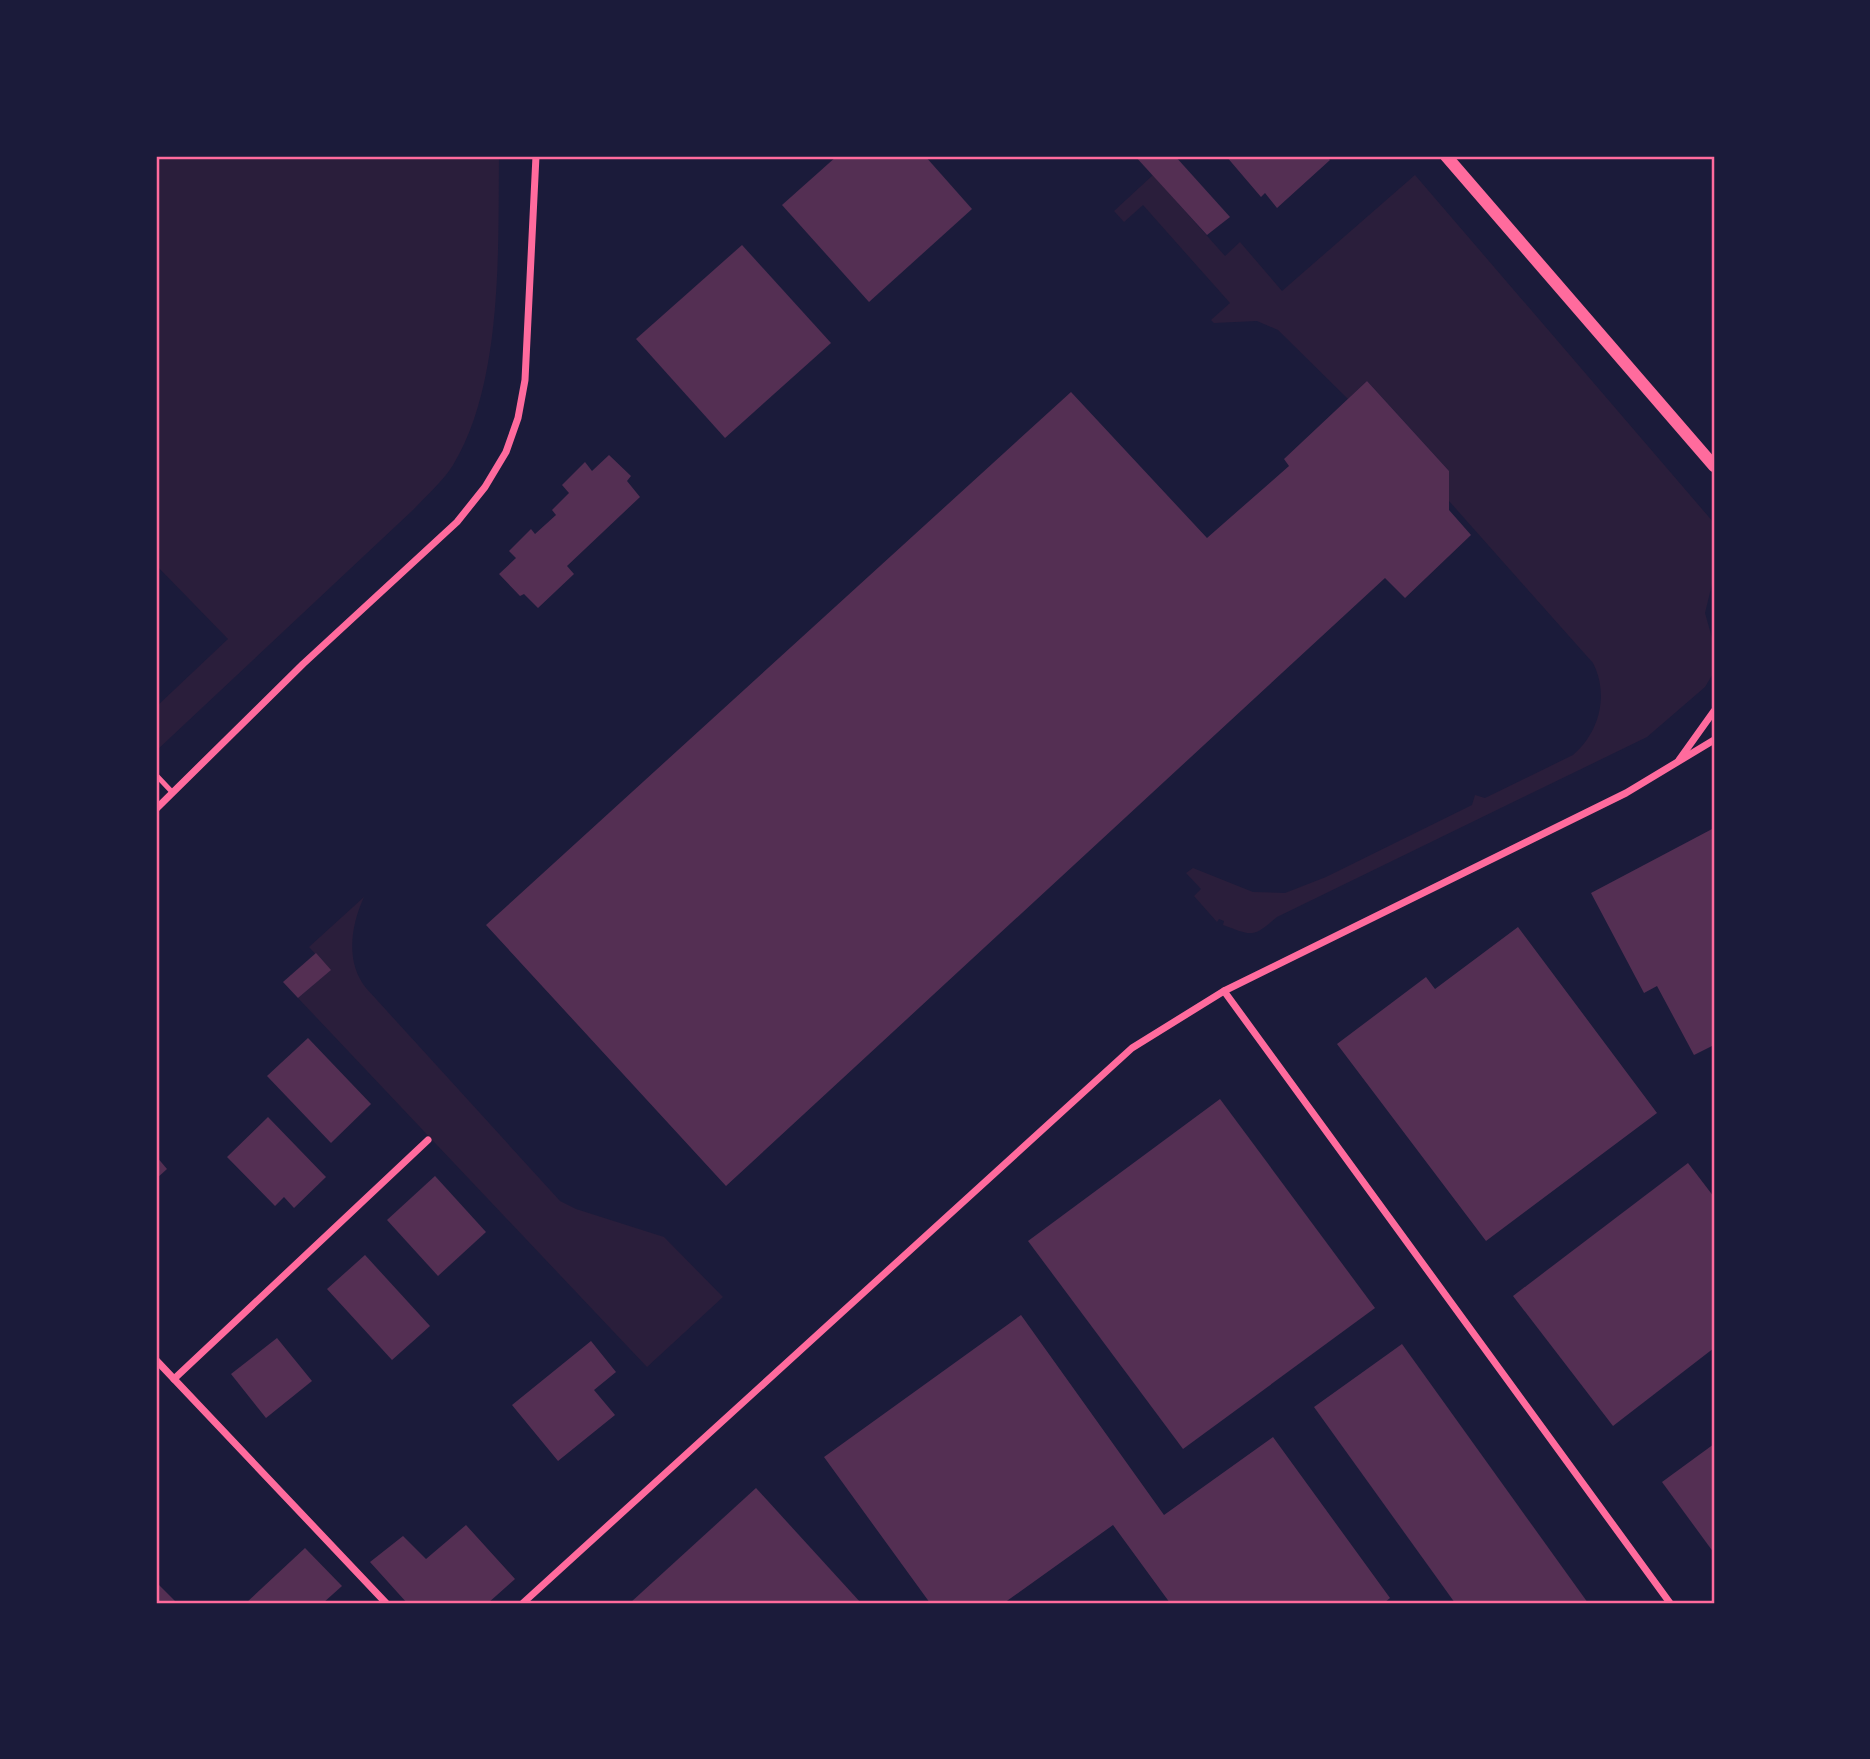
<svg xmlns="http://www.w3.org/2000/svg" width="1870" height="1759" font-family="Poppins,sans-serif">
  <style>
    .green { fill: #2a1e3b }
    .building { fill: #542f53 }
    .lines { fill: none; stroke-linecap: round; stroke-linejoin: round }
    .service { stroke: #ff6b9d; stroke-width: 5 }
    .minor { stroke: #ff6b9d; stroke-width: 7 }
    .tertiary { stroke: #ff6b9d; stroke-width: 12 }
    .neatline { fill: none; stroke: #ff6b9d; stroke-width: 2.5 }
  </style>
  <rect width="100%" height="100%" fill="#1b1b3a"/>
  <!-- green -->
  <g class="green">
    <path d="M156 156H499C498 250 503 383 453 465 443 481 427 495 414 509L156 751V707L228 639 156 565Z"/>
    <path d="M1153 175 1225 256 1240 242 1282 291 1415 175 1714 523V576L1705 613 1714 645V672L1705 687 1647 737 1277 917C1252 938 1253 936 1223 925L1224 921 1219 919 1217 922 1194 896 1201 889 1186 873 1193 868 1253 892 1285 893 1326 877 1472 805 1475 795 1485 798 1573 755C1600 732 1609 694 1593 663L1449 501V471L1367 381 1348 399 1278 330 1257 321 1214 323 1211 320 1230 303 1143 205 1124 222 1114 211Z"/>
    <path d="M364 897C351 925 345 962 366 988L560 1201 576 1209 664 1237 723 1297 647 1367 298 998 330 970 309 947Z"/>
  </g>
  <!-- building -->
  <g class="building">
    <polygon points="837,156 925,156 972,209 869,302 782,205"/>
    <polygon points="1135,156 1175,156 1230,217 1207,235"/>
    <polygon points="1226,156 1326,156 1330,160 1277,208 1265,193 1261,197"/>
    <polygon points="742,245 831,343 725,438 636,339"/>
    <polygon points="1367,381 1449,471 1449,510 1471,535 1405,598 1385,578 726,1186 486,925 1071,392 1207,538 1289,466 1284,459"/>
    <polygon points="609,455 631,476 627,481 640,497 567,566 574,574 538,608 524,594 520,596 499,574 516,558 509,551 531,529 535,534 556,515 552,510 569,493 562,485 585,462 592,471"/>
    <polygon points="1714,828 1714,1045 1694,1055 1657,986 1644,993 1591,893"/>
    <polygon points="1518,927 1657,1113 1486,1241 1337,1044 1426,977 1435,989"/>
    <polygon points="316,953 331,970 298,998 283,982"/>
    <polygon points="308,1038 371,1104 331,1143 267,1076"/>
    <polygon points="1220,1099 1375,1308 1183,1449 1028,1241"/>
    <polygon points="268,1117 326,1177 294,1208 284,1197 275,1206 227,1157"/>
    <polygon points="156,1156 167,1169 156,1179"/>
    <polygon points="1688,1163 1714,1197 1714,1348 1613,1426 1513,1296"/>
    <polygon points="435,1176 486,1232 438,1276 387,1220"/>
    <polygon points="365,1255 430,1326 392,1360 327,1289"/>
    <polygon points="1021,1315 1164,1515 1273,1437 1390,1598 1384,1603 1170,1603 1113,1525 1004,1603 930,1603 824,1457"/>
    <polygon points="277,1338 312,1381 266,1418 231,1374"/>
    <polygon points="591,1341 616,1372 594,1390 615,1415 558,1461 512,1405"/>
    <polygon points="1402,1344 1588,1603 1455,1603 1314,1407"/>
    <polygon points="1714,1444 1714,1553 1662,1482"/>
    <polygon points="756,1488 861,1603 630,1603"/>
    <polygon points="466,1525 515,1579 488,1603 407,1603 370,1562 403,1536 426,1559"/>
    <polygon points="305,1548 342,1586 323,1603 246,1603"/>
    <polygon points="156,1582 177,1603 156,1603"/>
  </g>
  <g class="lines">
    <!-- service -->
    <polyline class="service" points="156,775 173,793"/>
    <!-- minor -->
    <g class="minor">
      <polyline points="1679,760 1714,711"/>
      <polyline points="156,809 303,664 457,522 485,487 506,452 518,418 525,380 536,156"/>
      <polyline points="1224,991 1670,1603"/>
      <polyline points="156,1360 386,1603"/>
      <polyline points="174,1379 428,1140"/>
      <polyline points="523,1603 1132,1048 1224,991 1626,793 1714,740"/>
    </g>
    <!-- tertiary -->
    <polyline class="tertiary" points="1446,156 1714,466"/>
  </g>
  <!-- border -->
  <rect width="1870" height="1759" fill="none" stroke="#1b1b3a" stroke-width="315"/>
  <rect x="158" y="158" width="1555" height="1444" class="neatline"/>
</svg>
